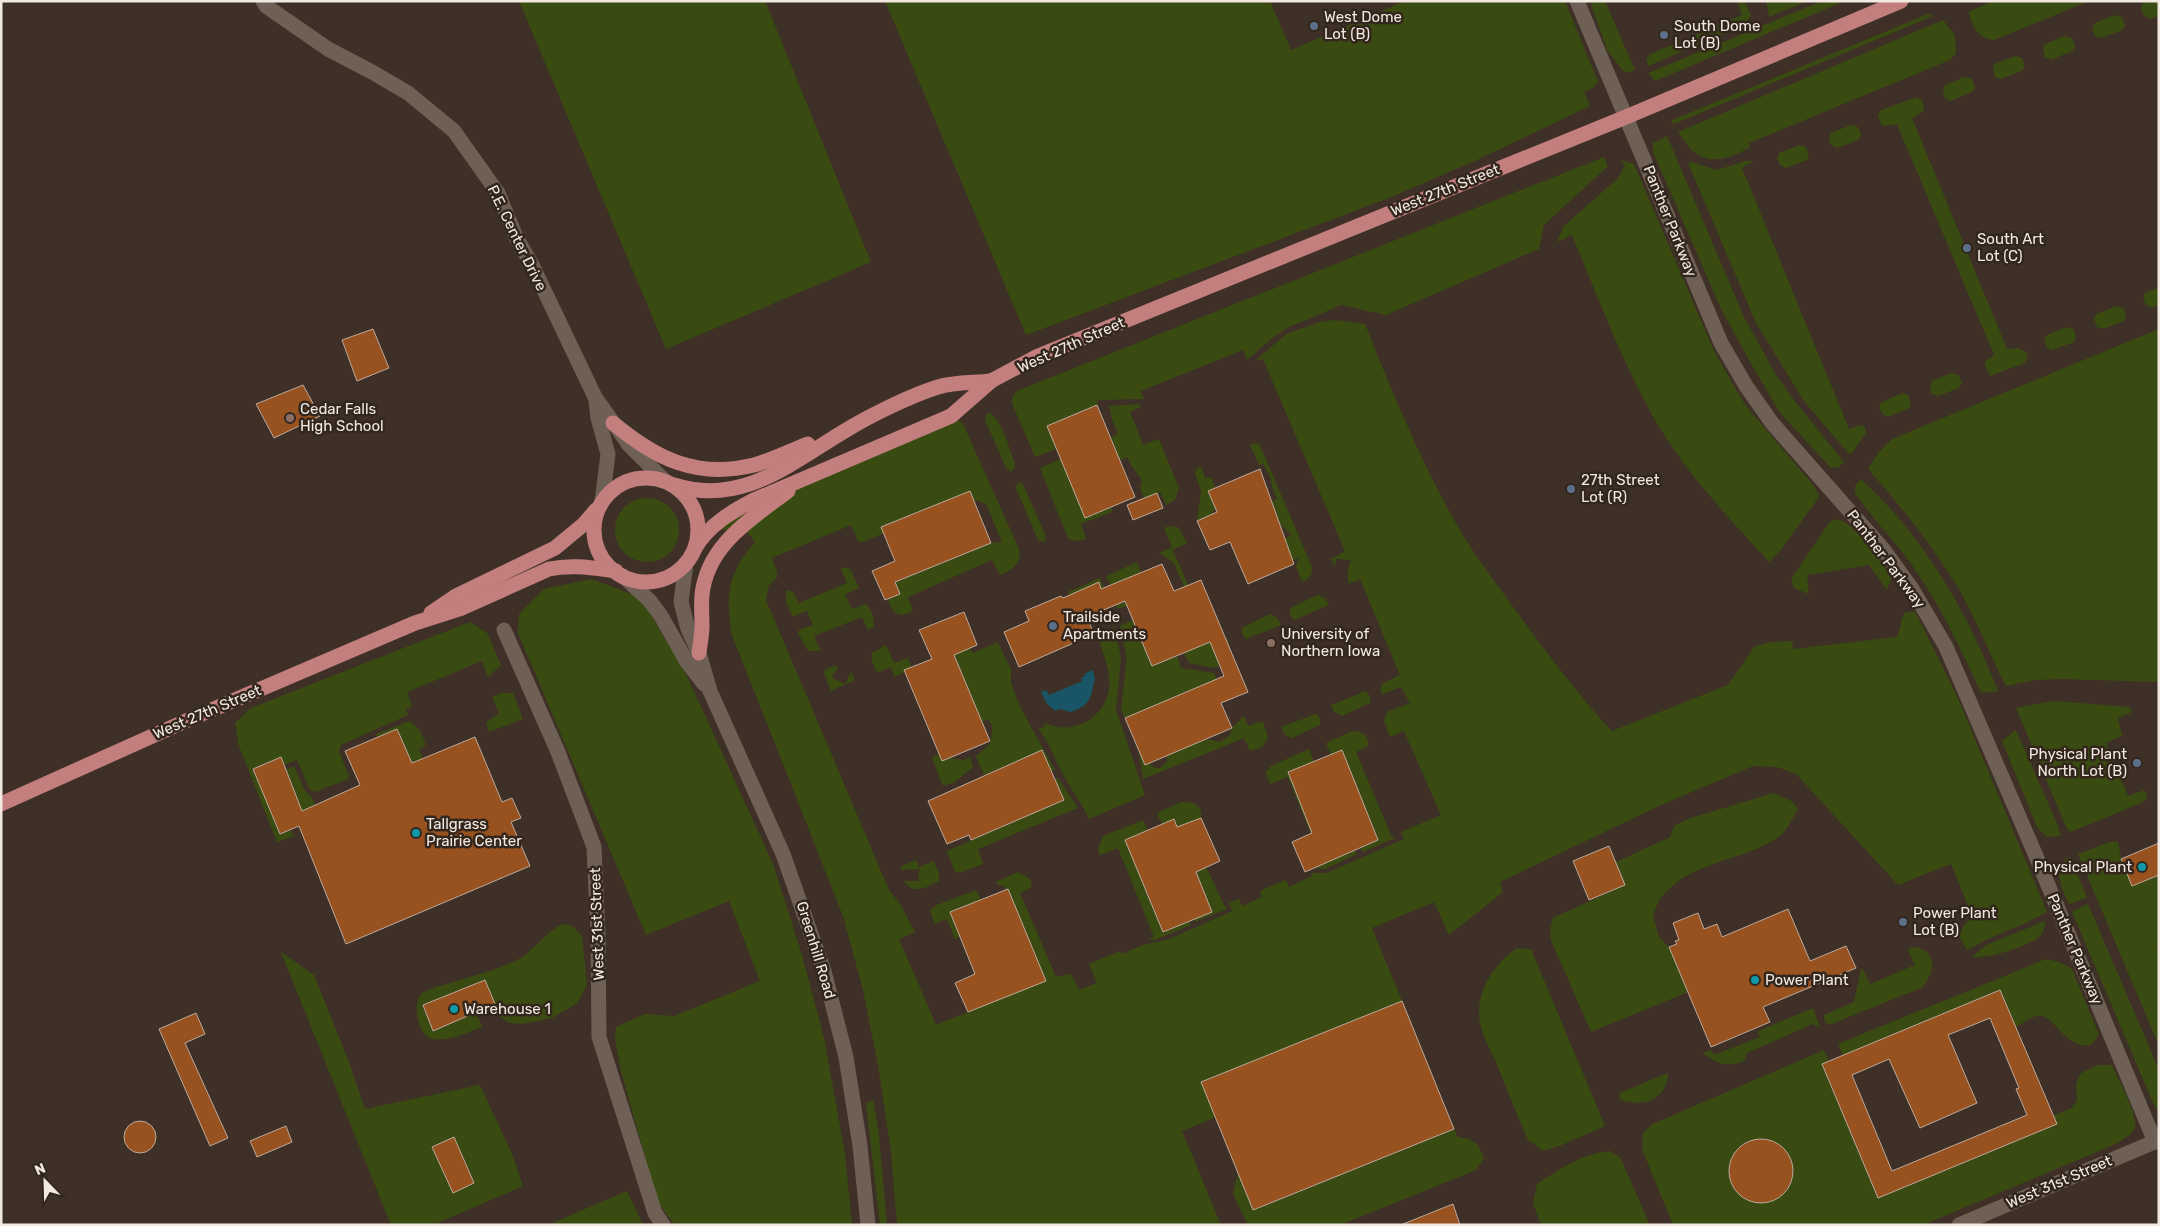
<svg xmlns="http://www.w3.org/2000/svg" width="2160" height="1226" font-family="Rubik,sans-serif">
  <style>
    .green { fill: #3a4b11 }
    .water { fill: #1a5567 }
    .building { fill: #975220; stroke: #bcaa9f; fill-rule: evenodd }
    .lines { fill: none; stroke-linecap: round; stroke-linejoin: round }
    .minor { stroke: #6f6055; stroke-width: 15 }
    .major { stroke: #c27f7e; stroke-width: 15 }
    .service-dot { fill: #5c6f8a; stroke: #33261c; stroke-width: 2 }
    .education-dot { fill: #8d6e63; stroke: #33261c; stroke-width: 2 }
    .culture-dot { fill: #0f9aa8; stroke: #33261c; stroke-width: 2 }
    .labels { text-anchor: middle; stroke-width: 5; stroke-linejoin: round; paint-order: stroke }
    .poi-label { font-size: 15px; fill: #f2e9e2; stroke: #33261c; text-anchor: start }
    .street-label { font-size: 15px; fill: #f2e9e2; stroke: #33261c }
  </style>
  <rect width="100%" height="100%" fill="#3e3026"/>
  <!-- green -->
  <g class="green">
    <polygon points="519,1 765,1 871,262 666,349"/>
    <polygon points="885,1 1270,1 1291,50 1405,1 1565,1 1598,82 1594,87 1584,92 1590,106 1479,159 1389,198 1026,335"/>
    <polygon points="1590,1 1605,1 1635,70 1625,73 1607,50"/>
    <polygon points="1737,1 1744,1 1751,15 1746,24 1648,66 1646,60 1650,54 1742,15"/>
    <polygon points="1766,1 1807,1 1769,17"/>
    <polygon points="1822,1 1845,1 1655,81 1648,73"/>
    <path d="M1992 1H2089L1994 40C1978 39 1972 26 1969 12Z"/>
    <polygon points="2148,1 2159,1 2159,15 2150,19 2144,16 2141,9 2143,3"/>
    <polygon points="1928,14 1933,16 1674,124 1670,121"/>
    <polygon points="2115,15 2122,17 2125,26 2122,30 2101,38 2095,36 2092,29 2095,23"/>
    <path d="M1943 20 1955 35 1956 53 1950 60 1749 143 1750 147C1734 156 1713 166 1695 153 1688 148 1683 138 1678 132Z"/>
    <polygon points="2065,36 2072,38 2075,47 2072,51 2051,60 2045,57 2043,50 2045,44"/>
    <polygon points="2015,56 2022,58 2025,67 2022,71 2001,79 1995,77 1993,69 1995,64"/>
    <polygon points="1965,77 1972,79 1975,88 1972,92 1951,101 1945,98 1943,91 1945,85"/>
    <polygon points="1917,97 1923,102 1924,111 1912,118 2007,349 2018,348 2028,353 2025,363 1990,376 1984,362 1994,355 1897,124 1882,126 1878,115 1881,110"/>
    <polygon points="1851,125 1858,127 1861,135 1858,140 1837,148 1831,145 1829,138 1831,133"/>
    <polygon points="1667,136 1744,317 1776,375 1794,400 1844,462 1839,467 1831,468 1780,413 1749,360 1721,309 1653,152 1653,143"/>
    <polygon points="1800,145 1806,147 1809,155 1807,160 1786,168 1780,165 1777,158 1779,153"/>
    <polygon points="1604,157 1608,166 1544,225 1539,249 1386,315 1341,305 1287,328 1271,339 1247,360 1243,350 1141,391 1144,399 1098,400 1097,405 1048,427 1056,449 1035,457 1012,403 1012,397 1017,391"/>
    <path d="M1621 160 1634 164 1714 351 1745 405 1815 487 1819 497 1780 551 1769 562C1726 515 1682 469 1651 413 1620 356 1597 295 1572 235L1557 242 1564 226 1617 179 1625 166Z"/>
    <polygon points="1745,161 1754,161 1742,168 1849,429 1861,425 1865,427 1866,433 1852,453 1849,454 1804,401 1756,323 1688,163 1691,162 1717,170"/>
    <polygon points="2159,287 2159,305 2152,308 2146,305 2143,298 2145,293"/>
    <polygon points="2117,306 2123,308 2126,316 2124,321 2103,329 2097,327 2094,319 2096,314"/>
    <path d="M1335 320 1365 324C1394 397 1424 470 1464 537 1481 564 1501 590 1519 615 1549 655 1578 695 1612 731L1728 685 1755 646 1771 642 1792 641 1793 649 1897 637 1904 613 1915 611 1957 696 2047 912C2021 927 1992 935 1967 950L1959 936 1961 930 1972 915 1951 864 1898 885 1796 774 1777 767 1753 766 1661 805 1500 882 1503 892 1449 935 1434 902 1372 928 1402 1001 1216 1117 1182 1131 1221 1225H897L891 1151 878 1065 863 990 843 916 732 635C725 596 728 573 755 542L746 531 717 529 737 514 958 420 963 424 1019 549C1022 564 1012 570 1000 575L992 560 908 597 913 611 901 615C883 609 889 589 891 574L903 579 991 543 1002 542 986 504 973 499 970 491 882 527 884 533 862 542 858 541 851 525 772 558 777 572V578L769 585 766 600 889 890 900 904 915 932 899 939 936 1025 978 1008 1008 889 1006 890 1003 885H999L996 882 1018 872 1030 879 1032 887 1020 893 1056 977 1071 974 1079 990 1097 983 1089 964 1120 951 1122 954 1140 946 1169 939 1232 911 1229 903 1239 899 1242 906 1262 897 1260 891 1286 880 1289 887 1312 876 1311 873H1327L1404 839 1401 832 1441 815 1404 731 1390 737 1384 721 1387 712 1410 703 1401 687 1383 694 1380 691 1382 684 1400 675 1360 579 1348 584V570L1351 560 1336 559 1335 567 1331 559 1345 551 1263 359 1255 361 1286 334 1320 322Z"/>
    <polygon points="2067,327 2073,329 2076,337 2074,342 2052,350 2047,347 2044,340 2047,335"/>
    <path d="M2159 329V682L2061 679 2035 680 2006 686C1989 653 1976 618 1957 586 1931 544 1901 506 1868 469L1879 452 1892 439Z"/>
    <polygon points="1952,373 1959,375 1962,383 1959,388 1938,396 1932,394 1930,386 1932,381"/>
    <polygon points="1902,393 1908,395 1911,404 1909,408 1888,417 1882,414 1879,407 1882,402"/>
    <path d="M1139 404 1141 407 1130 412 1143 445 1159 439 1179 488 1175 500 1166 505 1160 492 1144 498 1140 487 1142 481C1137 472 1131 467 1127 457L1120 460 1111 437 1118 434 1112 420 1109 406Z"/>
    <path d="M990 413C1002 420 1010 451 1015 464L1014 469 1010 472 1006 468 985 420 986 414Z"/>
    <path d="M1255 443 1259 444 1262 450 1312 567C1312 575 1310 579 1302 582L1296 566 1299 558 1293 560 1285 539 1291 535 1280 524 1272 501 1277 499 1272 487 1271 478 1263 464 1259 465 1250 445Z"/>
    <path d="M1061 459 1085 518 1111 507 1112 512 1081 524 1086 539C1080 541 1074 542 1068 538L1040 468Z"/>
    <polygon points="1198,467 1201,467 1205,478 1211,477 1215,488 1208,491 1215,508 1212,515 1197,522 1201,491 1195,473"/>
    <path d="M1861 479C1924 537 1967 611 1998 691L1981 693C1961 648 1940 605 1912 565 1894 540 1872 518 1855 493V486Z"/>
    <polygon points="1020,482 1023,484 1046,537 1044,542 1038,540 1015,486"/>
    <circle cx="647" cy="530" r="32"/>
    <path d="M1836 519C1857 523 1879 560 1892 577L1887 590 1869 565 1807 575 1809 594 1794 588 1791 579 1829 523Z"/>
    <polygon points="1169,526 1178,527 1187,543 1173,550 1188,585 1185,589 1174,563 1159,553 1172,547 1164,528"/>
    <polygon points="1137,562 1141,573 1127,606 1117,609 1114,591 1106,576"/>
    <polygon points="844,567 850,569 859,588 845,595 852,609 866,604 872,612 874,626 868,630 862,617 814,636 821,651 808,651 798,633 799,630 813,625 807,611 793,617 786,602 786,591 789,590 793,592 799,603 847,583 841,569"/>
    <polygon points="1100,578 1108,596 1108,603 1099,583 1073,603 1068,592"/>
    <polygon points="591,579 640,597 686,674 773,864 802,955 824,1038 845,1154 852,1225 675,1225 658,1203 621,1071 615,1040 616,1027 645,1014 674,1016 760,981 729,901 646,935 518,633 519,614 544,589"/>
    <polygon points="1318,595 1325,598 1329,605 1294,620 1290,615 1290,608"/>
    <polygon points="1270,614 1277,618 1281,625 1246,639 1242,634 1242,628"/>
    <polygon points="1133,620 1152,666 1177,656 1181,668 1214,673 1224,697 1212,682 1125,718 1121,708 1127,659 1120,626"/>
    <polygon points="470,622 487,633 501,665 488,677 482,661 407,692 412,706 406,709 408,715 341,745 339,752 349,776 348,779 315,792 310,790 297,760 284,765 280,757 253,769 280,834 291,830 294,836 277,842 239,746 235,723 251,708"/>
    <path d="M1114 627 1121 658 1116 710 1145 795 1089 819C1083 805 1074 794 1067 781 1056 763 1051 745 1038 728L1044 727 1046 723C1072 736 1104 719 1109 690 1111 672 1104 656 1099 640L1104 636 1106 631Z"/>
    <polygon points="1207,635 1211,644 1226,637 1229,642 1225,648 1222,664 1214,668 1189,663 1184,653 1197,647 1194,640"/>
    <polygon points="998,642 1011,670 1011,683 1020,707 1055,770 1051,772 1042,751 984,775 976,756 990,744 993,727 988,719 982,722 953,651 970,648 973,653"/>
    <polygon points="886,645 894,663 908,658 912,668 895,677 891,667 879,672 875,670 871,657 872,653"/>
    <polygon points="836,665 838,667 832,678 845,684 851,672 855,680 831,691 824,673 825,670"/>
    <polygon points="1366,691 1370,696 1370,703 1342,716 1334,712 1331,705"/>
    <polygon points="502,693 513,693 523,719 489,732 486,723 499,713 492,697"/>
    <polygon points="2053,701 2130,707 2132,712 2118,718 2122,736 2106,743 2128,796 2145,790 2147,798 2141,803 2070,832 2066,827 2016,708"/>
    <polygon points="1316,714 1320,718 1320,725 1292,738 1285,735 1281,727"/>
    <polygon points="1244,716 1248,726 1263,721 1268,738 1262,747 1250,751 1244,738 1143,779 1139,752 1145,765 1150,763 1153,767 1160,768 1167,762 1167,756 1207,739 1220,742 1230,735 1232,728"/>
    <polygon points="410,721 420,730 426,745 419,749 423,759 412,763 397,729 377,737 376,734"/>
    <polygon points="2016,730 2059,828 2060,836 2047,837 2037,827 2002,741"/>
    <polygon points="1359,731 1366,736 1369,743 1367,747 1356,752 1391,835 1395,838 1363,852 1360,847 1378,839 1342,751 1331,755 1326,743 1350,732"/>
    <polygon points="1309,749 1314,762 1288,773 1324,861 1354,849 1357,854 1325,869 1315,868 1323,864 1288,777 1270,784 1266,772 1271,766"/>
    <polygon points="939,754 942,761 951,758 964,760 970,757 973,767 955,782 943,786 932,758"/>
    <polygon points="294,766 305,791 312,797 323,823 300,832 299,827 307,823 286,770"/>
    <polygon points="1058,778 1078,808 978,849 983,864 960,873 955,872 947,851 1063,800 1054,779"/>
    <path d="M1773 793 1793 802 1798 809C1793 817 1788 829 1781 835 1746 862 1694 859 1663 895 1658 900 1656 909 1653 915L1659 937 1669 947 1688 992 1591 1032 1551 940 1550 930 1553 918 1625 885 1616 862 1670 837 1674 826 1688 819Z"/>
    <path d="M1181 802C1192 802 1203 804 1201 818L1186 824 1224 905 1227 909 1195 922 1194 919 1212 911 1174 820 1162 825 1157 813Z"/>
    <polygon points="1143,820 1148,830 1125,840 1163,932 1189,921 1191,925 1155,940 1147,940 1154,937 1118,848 1100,855 1098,849 1103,836"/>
    <polygon points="2110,842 2118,842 2121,859 2132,886 2159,875 2159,946 2157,947 2159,952 2159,1046 2078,854"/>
    <path d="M2068 857 2074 865 2087 898 2069 904C2062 887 2052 872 2068 857Z"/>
    <path d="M916 860 919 867 933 861 939 873V881C927 887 914 896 904 881H918L920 869 900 870 902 866Z"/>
    <polygon points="976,890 981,900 950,912 960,936 955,939 947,919 934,924 930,910 937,905"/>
    <polygon points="2087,904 2088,904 2159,1070 2159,1112 2154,1105 2072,912"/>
    <path d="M2045 921C2045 926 2044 932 2040 936 2028 947 1988 959 1972 957L1986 945Z"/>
    <path d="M563 924 571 925 582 936 587 985 577 1003 569 1008 552 1018 522 1024 510 1023 500 1017 485 980 423 1006 433 1031 476 1012 482 1027C467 1032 449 1042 432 1039 418 1036 412 1005 421 994 423 992 426 991 428 990 456 980 491 973 517 960 534 951 545 932 563 924Z"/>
    <path d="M1911 947C1937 947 1937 973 1921 988L1829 1025 1825 1022 1824 1015 1854 1002 1861 969 1863 970 1870 984 1915 965 1908 950Z"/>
    <path d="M1517 948 1531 949 1605 1126 1562 1145 1543 1151 1528 1140C1517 1114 1506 1088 1496 1062 1489 1047 1478 1028 1479 1011 1480 985 1496 963 1517 948Z"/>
    <polygon points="281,952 314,975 349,1062 365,1109 480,1085 512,1154 523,1186 433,1225 391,1225"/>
    <path d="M2046 959 2059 962 2072 969 2099 1035 2091 1045C2063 1049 2055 1013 2037 1016 2030 1017 2022 1024 2016 1027L2000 990 1843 1056 1838 1044Z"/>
    <path d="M1813 1008 1820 1028 1813 1024 1747 1053 1744 1061C1725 1068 1719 1064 1702 1053L1711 1050 1714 1055 1760 1037 1758 1031Z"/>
    <path d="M1824 1050 1829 1061 1822 1065 1878 1198 2057 1124 2053 1115 2070 1109 2077 1101 2076 1085 2080 1074 2097 1065H2112C2117 1078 2138 1114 2135 1127 2133 1134 2123 1139 2118 1143L1923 1225H1673L1644 1154 1642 1147 1643 1133 1653 1124Z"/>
    <path d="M1668 1073C1667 1099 1644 1108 1621 1100L1619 1094 1622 1092Z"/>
    <polygon points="873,1100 879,1135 887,1225 880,1225 866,1103"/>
    <path d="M1454 1129 1458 1137C1475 1140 1478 1142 1484 1158L1476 1170 1340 1225H1248L1233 1194 1238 1172 1254 1210Z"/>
    <path d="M1610 1151 1620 1157 1650 1225H1541L1533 1203 1537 1184C1560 1169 1583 1153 1610 1151Z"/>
    <polygon points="627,1191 643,1225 548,1225"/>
  </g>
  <!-- water -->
  <path class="water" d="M1092 670C1096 677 1095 679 1093 686 1091 701 1085 708 1070 712L1061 709 1055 711 1047 704 1041 692 1046 690 1049 695 1082 681 1081 678 1085 676 1084 674Z"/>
  <!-- building -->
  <g class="building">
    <polygon points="373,329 389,368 357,381 342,340"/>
    <polygon points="303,385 320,416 274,438 256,404"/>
    <polygon points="1097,405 1135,497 1085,518 1047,426"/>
    <polygon points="1260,469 1294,564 1248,584 1230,542 1210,550 1197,521 1217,512 1208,491"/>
    <polygon points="970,491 991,543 895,582 900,594 885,600 872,571 895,561 881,527"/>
    <polygon points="1157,493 1163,508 1133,520 1127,505"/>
    <polygon points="1162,564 1174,591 1201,580 1248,692 1221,703 1232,728 1145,765 1125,718 1224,676 1210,642 1152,666 1125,601 1087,617 1094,634 1019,667 1004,632 1029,621 1025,611 1061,596 1063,598 1099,582 1101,589"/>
    <polygon points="964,612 977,645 954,655 990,741 942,761 904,670 932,659 919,630"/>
    <polygon points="397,729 412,763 475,737 502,802 512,798 521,818 511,822 530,866 346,944 299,826 280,834 253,769 281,757 302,811 360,785 345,751"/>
    <polygon points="1042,750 1064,800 971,840 969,835 947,844 928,801"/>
    <polygon points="1342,750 1378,840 1305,872 1292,842 1312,833 1288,772"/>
    <polygon points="1201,818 1220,861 1196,872 1212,912 1163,932 1125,840 1174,819 1177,827"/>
    <polygon points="2159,843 2159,875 2132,886 2121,859"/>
    <polygon points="1609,846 1625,885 1589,900 1573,861"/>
    <polygon points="1008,889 1046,981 968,1012 955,983 975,974 950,912"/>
    <polygon points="1788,909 1810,961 1846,946 1856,968 1763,1007 1770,1022 1711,1047 1669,947 1677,944 1675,941 1679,940 1673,923 1698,913 1704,929 1717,924 1722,937"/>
    <polygon points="485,980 495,1004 433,1031 423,1005"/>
    <path d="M2000 990 2057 1124 1878 1198 1822 1064ZM1990 1018 2019 1088 2016 1089 2027 1115 1892 1171 1852 1075 1889 1059 1920 1128 1977 1103 1948 1035Z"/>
    <polygon points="1402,1001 1454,1129 1253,1210 1201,1082"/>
    <polygon points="196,1013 205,1034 185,1043 228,1138 210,1146 159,1029"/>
    <circle cx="140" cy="1137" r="16"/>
    <polygon points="286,1126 292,1142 257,1157 250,1141"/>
    <polygon points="454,1137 474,1183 453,1193 432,1147"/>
    <circle cx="1761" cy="1171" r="32"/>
    <polygon points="1453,1204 1460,1225 1403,1225 1403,1224"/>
  </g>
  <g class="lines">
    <!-- minor -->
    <g class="minor">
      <polyline points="263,1 266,6 328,49 372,72 408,93 454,131 498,193 516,237 533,267 595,397 629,445 665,481"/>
      <polyline points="1577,1 1721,343 1746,386 1772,423 1883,549 1912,589 1946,647 2036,856 2155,1142"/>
      <polyline points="596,401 598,418 608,454 602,502"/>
      <polyline points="686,563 681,602 688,629 699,653 710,691 783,854 824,971 846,1057 860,1146 868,1225"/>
      <polyline points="623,576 650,601 661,616 687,662 704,684"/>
      <polyline points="504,630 558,752 594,847 598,934 599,1037 655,1213 663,1225"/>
      <polyline points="1959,1225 2159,1140"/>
    </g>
    <!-- major -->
    <g class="major">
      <path d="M613 423C656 459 697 479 754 465 772 460 790 451 808 444"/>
      <circle cx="646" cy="530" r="52"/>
      <path d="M674 485C742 507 792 462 848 429 871 415 912 395 938 387 954 382 974 383 991 381"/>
      <path d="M695 548C709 525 731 512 754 500L951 416 991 381 1036 357 1626 117 1901 1"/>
      <polyline points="431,613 456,596 555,548 584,524 596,510"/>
      <path d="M699 653C700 644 702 635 702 626 702 616 701 606 702 595 707 545 751 519 788 491"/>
      <path d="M1 804 188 720 415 623 462 608 549 569C572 564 593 568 616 571"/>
    </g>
  </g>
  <!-- markers -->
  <g class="service-dot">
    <circle cx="1314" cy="26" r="5"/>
    <circle cx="1664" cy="35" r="5"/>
    <circle cx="1967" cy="248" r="5"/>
    <circle cx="1571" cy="489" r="5"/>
    <circle cx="1053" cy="626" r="5"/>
    <circle cx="2137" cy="763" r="5"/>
    <circle cx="1903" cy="922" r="5"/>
  </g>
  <g class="education-dot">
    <circle cx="290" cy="418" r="5"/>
    <circle cx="1271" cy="643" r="5"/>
  </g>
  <g class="culture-dot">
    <circle cx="416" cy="833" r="5"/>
    <circle cx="2142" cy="867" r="5"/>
    <circle cx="1755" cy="980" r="5"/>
    <circle cx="454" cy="1009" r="5"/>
  </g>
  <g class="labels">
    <!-- poi labels -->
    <g class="poi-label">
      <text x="1324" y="22">West Dome<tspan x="1324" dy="17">Lot (B)</tspan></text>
      <text x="1674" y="31">South Dome<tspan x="1674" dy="17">Lot (B)</tspan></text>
      <text x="1977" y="244">South Art<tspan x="1977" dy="17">Lot (C)</tspan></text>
      <text x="300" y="414">Cedar Falls<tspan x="300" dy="17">High School</tspan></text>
      <text x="1581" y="485">27th Street<tspan x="1581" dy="17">Lot (R)</tspan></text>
      <text x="1063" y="622">Trailside<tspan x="1063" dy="17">Apartments</tspan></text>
      <text x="1281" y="639">University of<tspan x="1281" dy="17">Northern Iowa</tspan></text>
      <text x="2127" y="759" text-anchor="end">Physical Plant<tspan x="2127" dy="17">North Lot (B)</tspan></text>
      <text x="426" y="829">Tallgrass<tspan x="426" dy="17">Prairie Center</tspan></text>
      <text x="2132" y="872" text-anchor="end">Physical Plant</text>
      <text x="1913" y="918">Power Plant<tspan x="1913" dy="17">Lot (B)</tspan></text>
      <text x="1765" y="985">Power Plant</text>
      <text x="464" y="1014">Warehouse 1</text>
    </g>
    <!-- street labels -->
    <g class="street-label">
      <text transform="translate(1445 190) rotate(-22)" y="5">West 27th Street</text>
      <text transform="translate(1670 221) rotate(68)" y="5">Panther Parkway</text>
      <text transform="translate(517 238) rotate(64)" y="5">P.E. Center Drive</text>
      <text transform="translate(1071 345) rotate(-24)" y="5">West 27th Street</text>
      <text transform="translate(1886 559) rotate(53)" y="5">Panther Parkway</text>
      <text transform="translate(207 712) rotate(-23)" y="5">West 27th Street</text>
      <text transform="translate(597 924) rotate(-92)" y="5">West 31st Street</text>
      <text transform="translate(2075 949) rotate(67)" y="5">Panther Parkway</text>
      <text transform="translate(816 950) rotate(73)" y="5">Greenhill Road</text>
      <text transform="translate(2059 1182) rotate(-23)" y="5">West 31st Street</text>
    </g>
  </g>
  <!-- border -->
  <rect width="2160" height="1226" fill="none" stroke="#f2e9e2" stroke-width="5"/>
  <!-- north arrow -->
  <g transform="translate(45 1181) rotate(337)" stroke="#33261c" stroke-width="4" paint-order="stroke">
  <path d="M0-4L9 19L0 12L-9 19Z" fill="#f2e9e2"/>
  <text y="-8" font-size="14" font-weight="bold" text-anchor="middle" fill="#f2e9e2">N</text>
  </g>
</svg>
